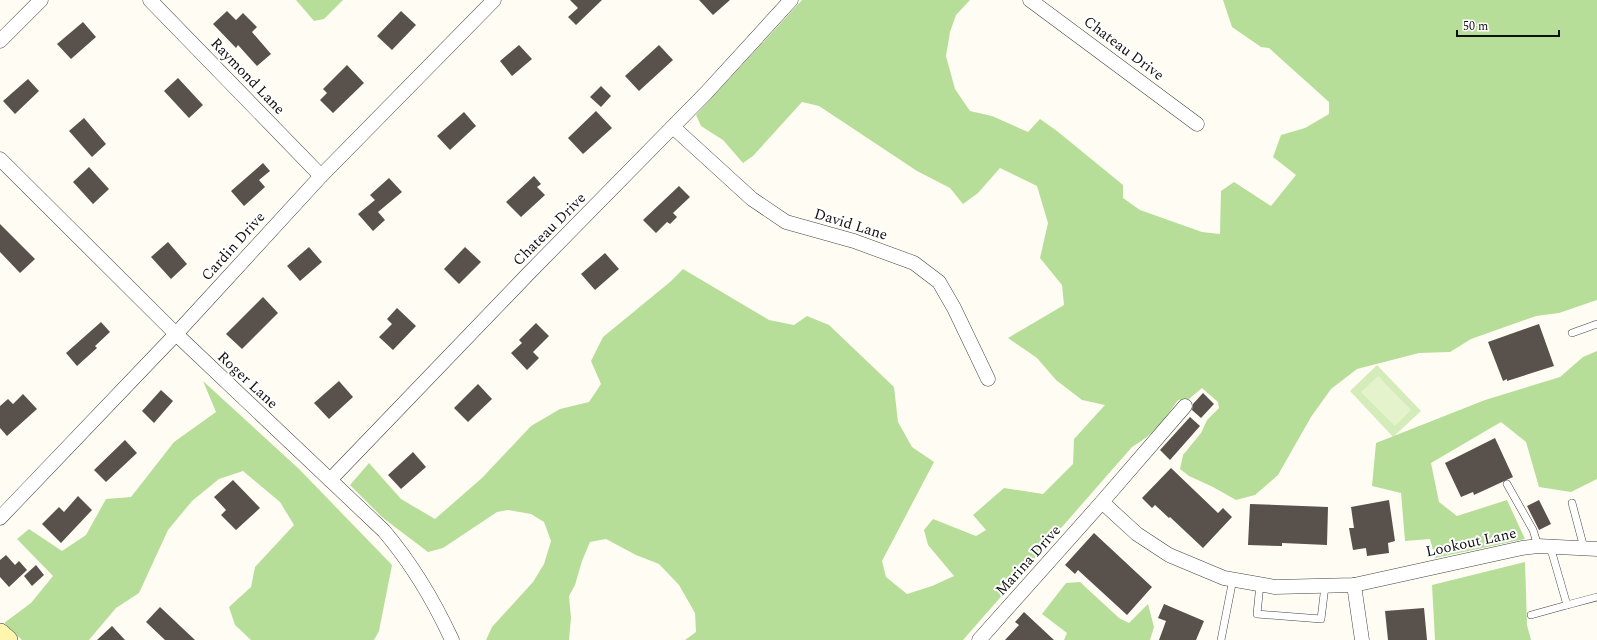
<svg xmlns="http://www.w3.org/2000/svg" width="1597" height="640" font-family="Spectral,serif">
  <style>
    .green { fill: #d4ecb9 }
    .forest { fill: #b7de98 }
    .pitch { fill: #e5f3cc }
    .building { fill: #59514b }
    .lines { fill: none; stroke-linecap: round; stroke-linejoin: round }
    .lane-casing { stroke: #434343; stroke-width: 8 }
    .street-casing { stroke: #434343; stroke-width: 15 }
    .secondary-casing { stroke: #323232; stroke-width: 20 }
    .lane { stroke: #fff; stroke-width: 7 }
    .street { stroke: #fff; stroke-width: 14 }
    .secondary { stroke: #fff6ae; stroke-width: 19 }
    .labels { text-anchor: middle; stroke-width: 4; stroke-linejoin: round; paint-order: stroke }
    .street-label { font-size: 15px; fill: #101010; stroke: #fff }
  </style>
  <rect width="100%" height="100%" fill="#fffdf3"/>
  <!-- green -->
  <polygon class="green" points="1377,365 1421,411 1393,437 1350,391"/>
  <!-- forest -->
  <g class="forest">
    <polygon points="296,0 343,0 324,19 314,21"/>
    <path d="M802 0H970L956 15 950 32 946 56 955 89 970 111 992 116 1028 132 1040 119 1057 131 1123 185V198L1140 210 1202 232 1220 234 1221 191 1234 182 1271 206 1296 175 1273 157 1281 135 1305 128 1329 114V102L1269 48 1261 47 1232 27 1223 0H1597V300L1559 313 1536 316 1471 339 1450 352 1419 353 1357 369 1331 389 1311 417 1278 475 1255 495 1236 500 1213 487 1189 476 1180 469 1183 455 1201 433 1207 420 1219 408 1218 402 1202 388 1189 399 1178 400C1164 420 1153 435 1132 447L963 640H685L696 632 695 613 679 585 659 564 636 555 606 539 590 542 582 561 575 585 569 596 571 618 569 640H486L492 627 533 582 544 564 551 541 544 522 531 514 508 510 497 512 443 548 428 552 383 518 350 485 369 463 401 499 435 519 482 478 531 426 560 409 589 402 601 384 591 361 603 337 670 282 683 269 769 320 794 325 807 316 829 325 894 387 898 422 912 447 934 462 882 561 886 577 907 594 932 586 954 576 928 545 924 530 933 519 976 536 986 530 973 515 1004 488 1043 494 1073 464 1074 439 1105 405 1082 400 1056 380 1037 358 1008 338 1064 305 1062 285 1040 258 1048 223 1037 186 1000 168 978 193 963 204 950 188 917 171 819 106 802 102 753 156 743 163 723 140 701 126 696 115Z"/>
    <polygon points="1597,351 1597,479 1571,492 1539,487 1526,442 1501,422 1431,463 1439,502 1457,516 1507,500 1525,539 1435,558 1430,539 1405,541 1401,493 1372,486 1376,443 1485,400 1560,377 1583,357"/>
    <polygon points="203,381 299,469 392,565 379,631 374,640 251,640 235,625 229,607 251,587 255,567 294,525 280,502 243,471 219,479 192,501 168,530 139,593 116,608 89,640 22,640 4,623 31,603 53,576 17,539 29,529 62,551 86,535 106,499 131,497 174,442 216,412"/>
    <polygon points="1525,562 1527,625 1531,640 1435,640 1432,585"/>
    <polygon points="1080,582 1119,618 1129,623 1148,604 1154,627 1150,640 1064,640 1067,633 1042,614 1066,583"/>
  </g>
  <!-- pitch -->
  <polygon class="pitch" points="1378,376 1411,410 1395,426 1361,392"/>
  <!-- building -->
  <g class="building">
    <polygon points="570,0 602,0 576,25 568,17 578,8"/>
    <polygon points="699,0 730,0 713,15"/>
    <polygon points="227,11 236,20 243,13 257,27 252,32 271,54 257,66 238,45 236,48 213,24"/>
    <polygon points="401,11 416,25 392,50 377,36"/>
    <polygon points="83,22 96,37 71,59 57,44"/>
    <polygon points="519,45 532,59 512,76 500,61"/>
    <polygon points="659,45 673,60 639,91 625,76"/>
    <polygon points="347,65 364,83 333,113 320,100 327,93 323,89"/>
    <polygon points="178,78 203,105 189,118 164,91"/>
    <polygon points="28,79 39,91 15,114 3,101"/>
    <polygon points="601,86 611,96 601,107 590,97"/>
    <polygon points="596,111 612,128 583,154 568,138"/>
    <polygon points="464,112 476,126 450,150 437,136"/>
    <polygon points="84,118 106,144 92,157 69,131"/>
    <polygon points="263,163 270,171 259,180 265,187 244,206 231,191"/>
    <polygon points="89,167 109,189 93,204 73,182"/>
    <polygon points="534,176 541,184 537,187 545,195 521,217 506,202"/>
    <polygon points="389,178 402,192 378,212 385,220 373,231 358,214 375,200 370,195"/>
    <polygon points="679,186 690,197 673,213 677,217 670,224 667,222 656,233 643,220"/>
    <polygon points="0,224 35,259 20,273 0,252"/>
    <polygon points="168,242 187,264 171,279 151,257"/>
    <polygon points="309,247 322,262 300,281 287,266"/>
    <polygon points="465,247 481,262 459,284 444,269"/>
    <polygon points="605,253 619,269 595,290 581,274"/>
    <polygon points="263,297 278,313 242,349 226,334"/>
    <polygon points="397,308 416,326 393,350 379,337 392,324 387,319"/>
    <polygon points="101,322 110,332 95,346 97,348 77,366 66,353"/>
    <polygon points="536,323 549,336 533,352 539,358 527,370 511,353 522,343 519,340"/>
    <polygon points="1539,324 1554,366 1507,381 1507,379 1503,381 1488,342"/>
    <polygon points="339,381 353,397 329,419 314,403"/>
    <polygon points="478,384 492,399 468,422 454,408"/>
    <polygon points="161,390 173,401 154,423 142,411"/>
    <polygon points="1203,393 1214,404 1201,418 1192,410 1193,404"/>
    <polygon points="23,394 37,409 7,436 0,428 0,406 8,399 13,404"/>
    <polygon points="1190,417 1200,426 1170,460 1160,450"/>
    <polygon points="1495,438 1513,477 1474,495 1473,492 1461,497 1445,463"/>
    <polygon points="125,440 137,453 106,482 94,470"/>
    <polygon points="413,452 426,467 401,489 388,475"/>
    <polygon points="1171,468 1218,513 1223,508 1232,517 1203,548 1170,517 1169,518 1155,505 1152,508 1142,498"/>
    <polygon points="233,480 260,508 236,530 221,515 226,510 214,497"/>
    <polygon points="78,496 92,510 61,543 42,524 59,507 64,512"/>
    <polygon points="1389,500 1395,541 1388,543 1389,553 1367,556 1366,548 1353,550 1349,528 1354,528 1351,507"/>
    <polygon points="1539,500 1551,524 1539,530 1527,506"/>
    <polygon points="1250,504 1328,507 1327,545 1282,543 1282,546 1248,545"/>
    <polygon points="1094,533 1152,587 1127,615 1078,570 1075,574 1065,565"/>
    <polygon points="6,555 15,565 19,561 27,570 9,587 0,577 0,560"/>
    <polygon points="36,565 44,575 32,586 24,576"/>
    <polygon points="1164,604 1204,621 1196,640 1159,640 1166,621 1158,618"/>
    <polygon points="160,607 195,640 165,640 146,622"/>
    <polygon points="1424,608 1427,640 1388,640 1385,611"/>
    <polygon points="1024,612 1054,640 1005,640 1019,625 1015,622"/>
    <polygon points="112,626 125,640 97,640"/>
  </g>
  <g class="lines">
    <!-- lane casing -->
    <g class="lane-casing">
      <g id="lane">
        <polyline points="1572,333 1597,324"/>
        <polyline points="1507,484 1533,530 1538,546"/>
        <polyline points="1572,503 1584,548"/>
        <polyline points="1550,546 1567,605 1597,597"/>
        <polyline points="1260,584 1257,614 1321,619 1325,586"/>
        <polyline points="1531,615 1567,605"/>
        <polyline points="1221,640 1233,579"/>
      </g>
    </g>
    <!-- street casing -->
    <g class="street-casing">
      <g id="street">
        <polyline points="150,0 321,176"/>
        <polyline points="1030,0 1197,124"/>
        <polyline points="0,41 41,0"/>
        <polyline points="673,127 752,199 786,222 854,241 914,263 939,282 954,308 988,379"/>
        <path d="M0 159 176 334 384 531C412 564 434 601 452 640"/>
        <polyline points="330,480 529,273 706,93 791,0"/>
        <polyline points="1102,502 1137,534 1169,555 1224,578 1275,587 1354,585 1522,548 1538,546 1597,549"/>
        <polyline points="0,518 176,334 321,176 494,0"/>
        <polyline points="1354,585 1362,640"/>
        <polyline points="979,640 1102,502 1185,406"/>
      </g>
    </g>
    <!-- secondary casing -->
    <g class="secondary-casing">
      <polyline id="secondary" points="0,633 8,640"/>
    </g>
    <!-- lane -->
    <use href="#lane" class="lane"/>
    <!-- street -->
    <use href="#street" class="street"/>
    <!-- secondary -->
    <use href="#secondary" class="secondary"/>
  </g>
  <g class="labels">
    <!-- street labels -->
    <g class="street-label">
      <text transform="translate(1124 48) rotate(37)" y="5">Chateau Drive</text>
      <text transform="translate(248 76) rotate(46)" y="5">Raymond Lane</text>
      <text transform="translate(851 224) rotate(17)" y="5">David Lane</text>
      <text transform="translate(549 229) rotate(-45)" y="5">Chateau Drive</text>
      <text transform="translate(233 246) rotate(-48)" y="5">Cardin Drive</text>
      <text transform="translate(248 380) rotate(43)" y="5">Roger Lane</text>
      <text transform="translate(1471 542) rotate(-12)" y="5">Lookout Lane</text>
      <text transform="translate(1028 560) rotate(-48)" y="5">Marina Drive</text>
    </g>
  </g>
  <!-- scale -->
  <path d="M1457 30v6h102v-6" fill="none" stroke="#101010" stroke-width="2"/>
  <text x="1463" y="30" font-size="12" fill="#101010" stroke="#ffffff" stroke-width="3" paint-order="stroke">50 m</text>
</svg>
